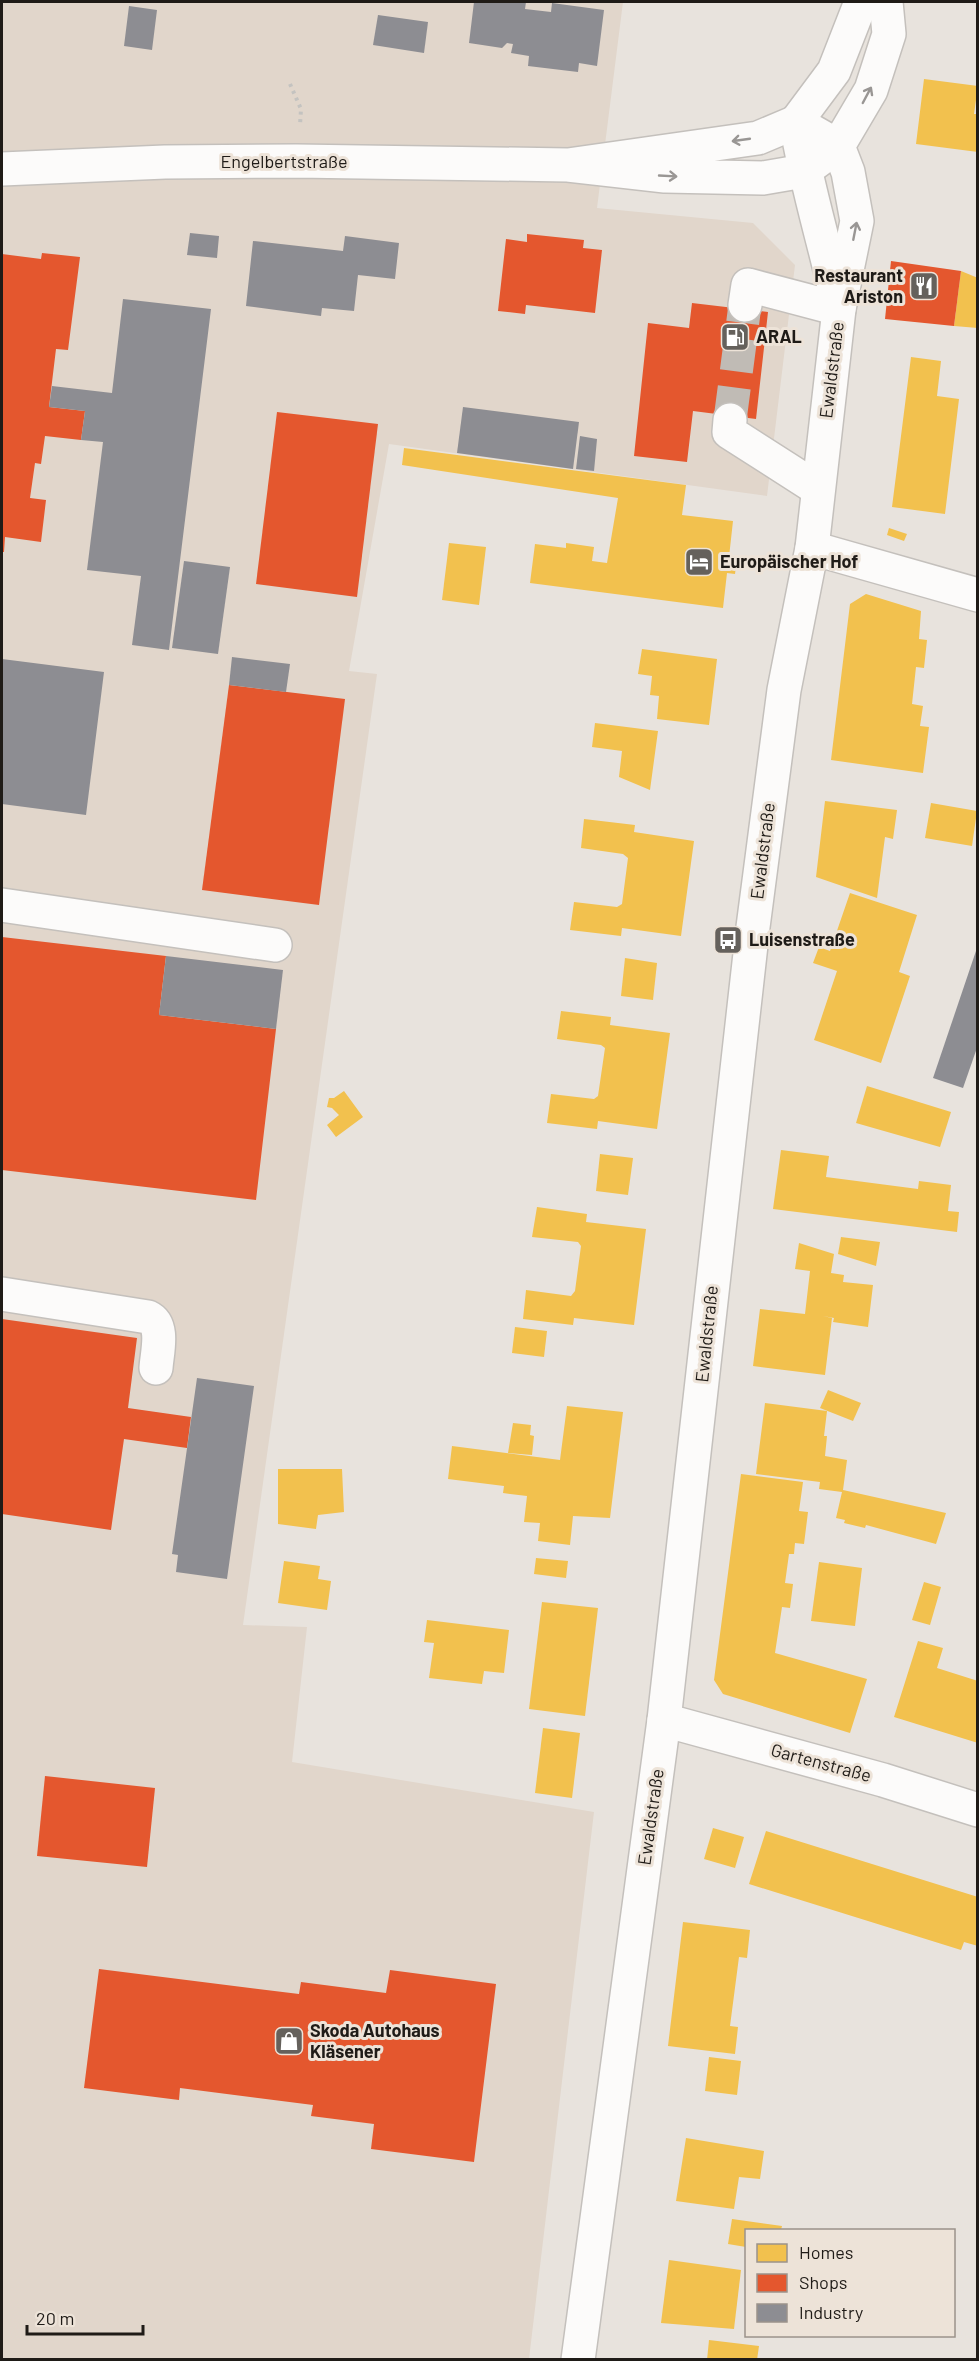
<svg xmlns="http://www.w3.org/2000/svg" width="979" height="2361" font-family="Barlow,sans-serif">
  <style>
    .built { fill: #e1d6cb }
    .homes { fill: #f2c14e }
    .shops { fill: #e4572e }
    .industry { fill: #8d8d92 }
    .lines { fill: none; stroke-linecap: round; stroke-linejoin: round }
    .minor-tunnel { stroke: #c0bbb5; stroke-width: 33; stroke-dasharray: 33 16; stroke-linecap: butt }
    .minor-casing { stroke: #c4c0bc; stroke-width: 36 }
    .major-casing { stroke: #c4c0bc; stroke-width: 36 }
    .path { stroke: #c4c3c0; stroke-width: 4; stroke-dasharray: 3 4.5; stroke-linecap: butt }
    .minor { stroke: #fcfbfa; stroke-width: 33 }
    .major { stroke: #fcfbfa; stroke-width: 33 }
    .oneway { stroke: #999694 }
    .labels { text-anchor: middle; stroke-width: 6; stroke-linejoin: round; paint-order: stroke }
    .street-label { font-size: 18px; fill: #1f1b17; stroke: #ede3d8 }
    .poi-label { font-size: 18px; font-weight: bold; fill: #1f1b17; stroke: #ede3d8; text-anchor: start }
  </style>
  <rect width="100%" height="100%" fill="#e8e3dd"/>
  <!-- built -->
  <polygon class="built" points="2,2 623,2 597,208 753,223 795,265 767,496 389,444 349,671 377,674 243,1625 307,1627 292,1762 594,1812 529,2359 2,2360"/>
  <!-- homes -->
  <g class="homes">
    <polygon points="924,79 978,86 974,114 978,114 978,152 916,144"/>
    <polygon points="961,271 978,278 978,328 954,326"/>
    <polygon points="911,357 941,361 937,396 959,399 945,514 892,507"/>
    <polygon points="404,448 686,485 682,515 733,521 729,557 737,558 735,574 727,573 723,608 530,583 535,544 566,548 566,543 594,547 592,561 607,563 618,498 402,465"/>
    <polygon points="889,528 907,534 904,541 887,535"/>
    <polygon points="449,543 486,547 479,605 442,600"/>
    <polygon points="866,594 921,611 919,639 927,640 924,668 916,667 912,704 923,706 920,726 929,727 923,773 831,760 850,604"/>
    <polygon points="642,649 717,659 709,725 657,719 659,696 650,695 652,676 638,674"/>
    <polygon points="595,723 658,731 650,790 619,777 622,751 592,747"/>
    <polygon points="825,801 897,810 893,839 885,837 877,898 816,877"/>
    <polygon points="931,803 977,811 972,846 925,838"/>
    <polygon points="584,819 635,825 634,832 694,841 681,936 622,928 621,936 570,930 574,902 617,907 622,904 628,858 623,854 581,848"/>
    <polygon points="850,893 917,915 899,972 910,976 881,1063 814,1040 837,971 813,963 819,947 830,951"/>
    <polygon points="625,958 657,963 653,1000 621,996"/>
    <polygon points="561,1011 611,1017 610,1025 670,1033 657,1129 598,1121 597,1129 547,1123 551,1094 594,1099 598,1096 605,1048 601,1045 557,1039"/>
    <polygon points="867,1086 951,1112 940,1147 856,1123"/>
    <polygon points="344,1091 363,1117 336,1137 327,1125 339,1115 332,1108 327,1107 329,1098 334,1098"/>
    <polygon points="781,1150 829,1156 826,1177 918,1189 919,1181 951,1185 948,1211 959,1212 957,1232 773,1209"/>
    <polygon points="600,1154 633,1158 628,1195 596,1191"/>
    <polygon points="537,1207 587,1214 586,1222 646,1229 634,1325 574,1318 573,1325 523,1319 526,1290 571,1296 575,1291 581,1246 578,1242 532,1237"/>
    <polygon points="841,1237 880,1242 876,1266 838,1254"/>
    <polygon points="799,1243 834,1254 831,1273 844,1275 843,1282 873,1285 868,1327 833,1322 834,1318 823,1316 832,1318 825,1375 753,1366 760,1309 805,1314 810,1271 795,1269"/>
    <polygon points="515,1327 547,1331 544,1357 512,1353"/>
    <polygon points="828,1390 861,1403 853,1421 820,1408"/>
    <polygon points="765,1403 827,1411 824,1436 827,1436 825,1456 847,1460 843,1490 946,1513 936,1544 866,1525 865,1528 844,1523 845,1520 836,1518 842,1492 819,1489 820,1482 756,1474"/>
    <polygon points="567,1406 623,1412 610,1518 573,1516 570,1545 538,1541 540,1523 524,1522 527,1496 503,1493 504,1486 448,1479 452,1446 560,1460"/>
    <polygon points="513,1423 531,1425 530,1435 534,1436 532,1455 508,1453"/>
    <polygon points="278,1469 342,1469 344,1512 318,1515 316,1529 278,1524"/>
    <polygon points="741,1474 803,1482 799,1511 808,1512 804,1544 795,1543 794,1554 789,1554 785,1583 793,1584 790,1608 782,1607 775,1653 867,1679 850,1733 723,1694 714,1680"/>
    <polygon points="536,1558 568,1561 566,1578 534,1574"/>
    <polygon points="284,1561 320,1566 318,1579 331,1581 327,1610 278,1603"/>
    <polygon points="819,1562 862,1568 855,1626 811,1621"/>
    <polygon points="924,1582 941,1587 930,1625 912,1620"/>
    <polygon points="542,1602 598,1608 585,1716 529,1709"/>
    <polygon points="427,1620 509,1630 504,1673 484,1671 482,1684 429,1678 434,1643 424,1642"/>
    <polygon points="918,1641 943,1648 937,1668 978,1681 978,1743 894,1717"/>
    <polygon points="543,1728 580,1733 572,1798 535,1793"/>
    <polygon points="713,1828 744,1837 735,1868 704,1859"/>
    <polygon points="766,1831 978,1897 978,1946 964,1942 961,1950 749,1884"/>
    <polygon points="683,1922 750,1930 747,1958 739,1957 730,2026 738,2027 735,2054 668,2046"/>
    <polygon points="709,2057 741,2061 737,2095 705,2091"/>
    <polygon points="686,2138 764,2151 760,2179 739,2177 734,2209 676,2201"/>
    <polygon points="732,2219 782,2226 781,2230 746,2230 746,2247 728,2244"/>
    <polygon points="669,2260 741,2270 734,2329 661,2323"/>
    <polygon points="709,2340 759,2346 757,2360 707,2360"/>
  </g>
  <!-- shops -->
  <g class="shops">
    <polygon points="527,234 584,240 583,248 602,250 595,313 526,305 525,314 498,311 506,239 527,242"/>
    <polygon points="42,253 80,257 68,350 56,349 49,407 85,411 81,440 45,436 41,464 35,463 30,498 46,500 41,542 5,537 4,552 2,552 2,254 41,259"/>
    <polygon points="891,261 961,271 954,326 885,319"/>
    <polygon points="692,303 768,312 756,419 693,411 687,462 634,456 648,323 689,328"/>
    <polygon points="277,412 378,424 357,597 256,584"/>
    <polygon points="229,685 345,699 319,905 202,890"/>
    <polygon points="2,937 166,956 159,1015 276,1029 256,1200 2,1170"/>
    <polygon points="2,1319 137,1338 128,1408 191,1417 187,1448 124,1439 111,1530 2,1514"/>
    <polygon points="45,1776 155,1788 147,1867 37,1856"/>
    <polygon points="99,1969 299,1994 301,1982 386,1993 390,1970 496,1984 474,2162 371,2149 374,2124 311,2116 313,2105 180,2088 179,2100 84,2088"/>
  </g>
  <!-- industry -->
  <g class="industry">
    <polygon points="474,2 526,2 525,9 551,12 552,3 604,10 597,66 579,63 578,72 528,66 529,56 511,53 513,44 507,43 502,48 469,43"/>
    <polygon points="129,6 157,10 152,50 124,46"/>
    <polygon points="378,15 428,22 424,53 373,45"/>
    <polygon points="190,233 219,236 217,258 187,255"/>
    <polygon points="345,236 399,243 395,279 358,275 354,311 322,308 321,316 246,306 253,241 343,251"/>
    <polygon points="123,299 211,309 169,650 132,645 141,576 87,570 103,442 81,440 85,411 49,407 52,386 112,393"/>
    <polygon points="463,407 579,422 573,469 457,453"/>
    <polygon points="580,436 597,439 594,471 576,469"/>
    <polygon points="184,561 230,567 218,654 172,648"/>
    <polygon points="232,657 290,664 286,692 229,685"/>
    <polygon points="2,659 104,672 86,815 2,804"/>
    <polygon points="978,945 978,1045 963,1088 933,1078"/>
    <polygon points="166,956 283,970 276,1029 159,1015"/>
    <polygon points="197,1378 254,1386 227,1579 176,1572 178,1555 172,1554"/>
  </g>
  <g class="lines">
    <!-- minor-tunnel -->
    <polyline class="minor-tunnel" points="730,420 745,305"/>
    <!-- minor casing -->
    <g class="minor-casing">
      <g id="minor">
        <polyline points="2,169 165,162 296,161 568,165 665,176 763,178 804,171 838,146 796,122 758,138 568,165"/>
        <polyline points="745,305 748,285 839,309"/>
        <polyline points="730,420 729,432 818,489"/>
        <polyline points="812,548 978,595"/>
        <polyline points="2,905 275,945"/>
        <path d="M2 1294 148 1317C165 1325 157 1352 156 1368"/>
        <polyline points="664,1720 883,1780 978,1810"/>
      </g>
    </g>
    <!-- major casing -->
    <g class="major-casing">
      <g id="major">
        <path d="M836 295C823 237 805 180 796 122L834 71 861 2"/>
        <polyline points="578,2360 664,1720 753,927 784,690 812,548 839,309 857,221 848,172 838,146 871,90 889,34 886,2"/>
      </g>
    </g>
    <!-- path -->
    <polyline class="path" points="290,84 301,109 300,125"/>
    <!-- minor -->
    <use href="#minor" class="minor"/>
    <!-- major -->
    <use href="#major" class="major"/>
  </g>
  <!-- one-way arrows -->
  <defs><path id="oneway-shaft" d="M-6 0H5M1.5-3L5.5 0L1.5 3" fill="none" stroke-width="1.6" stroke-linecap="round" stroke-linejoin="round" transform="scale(1.5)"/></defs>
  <g class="oneway">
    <use href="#oneway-shaft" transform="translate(867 95) rotate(-62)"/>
    <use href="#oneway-shaft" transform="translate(741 140) rotate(172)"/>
    <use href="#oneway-shaft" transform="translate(668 176) rotate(3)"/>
    <use href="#oneway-shaft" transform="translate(855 231) rotate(-79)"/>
  </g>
  <!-- icons -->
  <defs>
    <g id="restaurant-square" transform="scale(1.5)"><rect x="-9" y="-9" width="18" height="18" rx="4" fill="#65615c" stroke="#ede3d8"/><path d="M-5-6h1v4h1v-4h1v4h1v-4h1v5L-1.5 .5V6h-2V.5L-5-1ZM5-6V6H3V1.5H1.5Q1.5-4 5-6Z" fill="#fff"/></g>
    <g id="fuel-square" transform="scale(1.5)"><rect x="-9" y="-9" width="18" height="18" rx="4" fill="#65615c" stroke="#ede3d8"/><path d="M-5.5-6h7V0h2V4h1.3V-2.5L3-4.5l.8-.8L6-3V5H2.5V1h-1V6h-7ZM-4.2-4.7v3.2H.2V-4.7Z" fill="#fff"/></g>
    <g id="hotel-square" transform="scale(1.5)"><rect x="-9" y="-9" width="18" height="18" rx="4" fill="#65615c" stroke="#ede3d8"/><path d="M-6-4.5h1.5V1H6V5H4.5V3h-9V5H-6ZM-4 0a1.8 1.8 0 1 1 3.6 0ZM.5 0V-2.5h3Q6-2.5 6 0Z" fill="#fff"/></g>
    <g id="bus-square" transform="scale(1.5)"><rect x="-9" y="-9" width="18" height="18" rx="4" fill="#65615c" stroke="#ede3d8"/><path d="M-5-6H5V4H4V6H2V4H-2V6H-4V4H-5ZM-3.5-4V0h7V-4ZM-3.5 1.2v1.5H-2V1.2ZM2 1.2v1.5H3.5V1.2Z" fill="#fff"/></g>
    <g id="shop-square" transform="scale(1.5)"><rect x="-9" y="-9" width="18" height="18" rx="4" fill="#65615c" stroke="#ede3d8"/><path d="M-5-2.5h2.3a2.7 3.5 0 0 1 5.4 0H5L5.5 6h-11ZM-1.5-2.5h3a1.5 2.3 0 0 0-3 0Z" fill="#fff"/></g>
  </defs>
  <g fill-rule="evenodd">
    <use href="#restaurant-square" x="924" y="286"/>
    <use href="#fuel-square" x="735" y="337"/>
    <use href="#hotel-square" x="699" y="562"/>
    <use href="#bus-square" x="728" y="940"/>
    <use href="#shop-square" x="289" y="2041"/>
  </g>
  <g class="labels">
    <!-- street labels -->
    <g class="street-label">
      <text x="284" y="168">Engelbertstraße</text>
      <text transform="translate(832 370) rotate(-83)" y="6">Ewaldstraße</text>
      <text transform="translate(763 851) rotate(-83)" y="6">Ewaldstraße</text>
      <text transform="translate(707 1334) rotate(-84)" y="6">Ewaldstraße</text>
      <text transform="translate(821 1763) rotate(15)" y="6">Gartenstraße</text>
      <text transform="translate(651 1817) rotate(-82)" y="6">Ewaldstraße</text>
    </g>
    <!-- poi labels -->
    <g class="poi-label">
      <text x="903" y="282" text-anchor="end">Restaurant<tspan x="903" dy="21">Ariston</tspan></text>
      <text x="756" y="343">ARAL</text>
      <text x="720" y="568">Europäischer Hof</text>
      <text x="749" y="946">Luisenstraße</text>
      <text x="310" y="2037">Skoda Autohaus<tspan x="310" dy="21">Kläsener</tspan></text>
    </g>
  </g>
  <!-- border -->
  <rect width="979" height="2361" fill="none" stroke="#1f1b17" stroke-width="6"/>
  <!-- legend -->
  <rect x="745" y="2229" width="210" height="108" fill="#ede3d8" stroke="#9b938b" stroke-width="1.5"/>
  <rect x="757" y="2244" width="30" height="18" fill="#f2c14e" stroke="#9b938b" stroke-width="1.5"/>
  <text x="799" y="2259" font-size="18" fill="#1f1b17">Homes</text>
  <rect x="757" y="2274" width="30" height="18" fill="#e4572e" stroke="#9b938b" stroke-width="1.5"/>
  <text x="799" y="2289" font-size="18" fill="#1f1b17">Shops</text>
  <rect x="757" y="2304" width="30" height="18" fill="#8d8d92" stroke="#9b938b" stroke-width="1.5"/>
  <text x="799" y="2319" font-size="18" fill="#1f1b17">Industry</text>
  <!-- scale -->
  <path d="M27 2325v9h116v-9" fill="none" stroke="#1f1b17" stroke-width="3"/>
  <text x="36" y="2325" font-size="18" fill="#1f1b17" stroke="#ede3d8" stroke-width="4.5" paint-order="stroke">20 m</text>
</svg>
